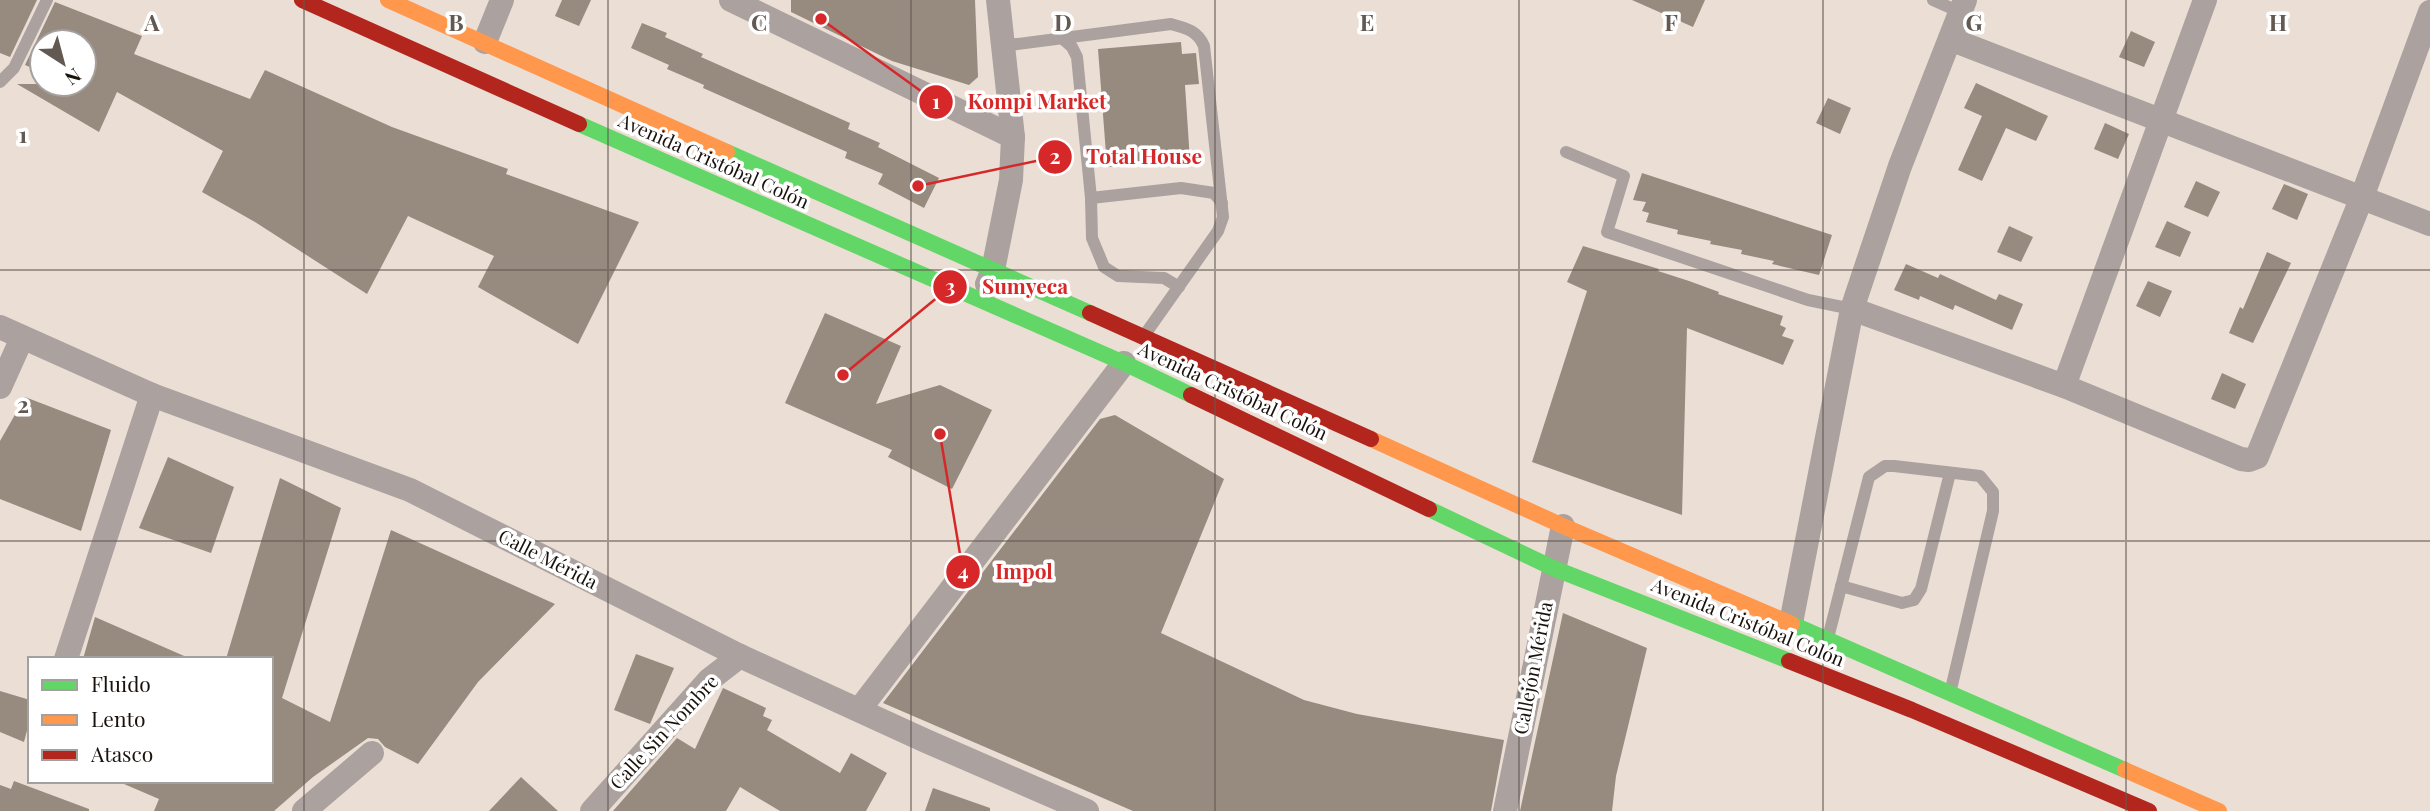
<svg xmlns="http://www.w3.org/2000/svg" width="2430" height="811" font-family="'Playfair Display',serif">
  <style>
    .building { fill: #978a7f }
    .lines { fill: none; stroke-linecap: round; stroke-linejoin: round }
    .lane { stroke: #aba19f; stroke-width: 12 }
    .street { stroke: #aba19f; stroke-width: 24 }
    .fast { stroke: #63d668; stroke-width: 16 }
    .slow { stroke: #ff974d; stroke-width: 16 }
    .jam { stroke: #b3261e; stroke-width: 16 }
    .grid { fill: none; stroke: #625952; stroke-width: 2; stroke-opacity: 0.55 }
    .labels { text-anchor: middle; stroke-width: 7; stroke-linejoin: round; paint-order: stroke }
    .street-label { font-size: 19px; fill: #19110b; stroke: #fff }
    .grid-label { font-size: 23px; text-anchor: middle; font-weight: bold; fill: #625952; stroke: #fff; stroke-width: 7; stroke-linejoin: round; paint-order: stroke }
    .leader { fill: none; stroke: #d62828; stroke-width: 2.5 }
    .callout-dot { fill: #d62828; stroke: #fff; stroke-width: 2.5 }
    .mark-label { font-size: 21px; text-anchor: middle; font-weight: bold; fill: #fff }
    .callout-label { font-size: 21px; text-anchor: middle; font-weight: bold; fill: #d62828; stroke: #fff; stroke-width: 7; stroke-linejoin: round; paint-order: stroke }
  </style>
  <rect width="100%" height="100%" fill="#ebdfd5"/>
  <!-- building -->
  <g class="building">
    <polygon points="0,0 37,0 10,57 0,53"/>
    <polygon points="562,0 591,0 579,26 555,16"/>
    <polygon points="791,0 975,0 978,77 969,85 892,61 791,12"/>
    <polygon points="1632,0 1705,0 1693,27"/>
    <polygon points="55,2 142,36 134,54 250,99 265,70 392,127 508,169 506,174 639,222 578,344 478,287 494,256 408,216 367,294 255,222 202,192 223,151 117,92 99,132 17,84 84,84 84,42 42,42 42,72 25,65"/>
    <polygon points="642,23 667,33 665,37 703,54 701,57 850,123 848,129 880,143 878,147 939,178 924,208 878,184 883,174 845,158 847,152 703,88 704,85 667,69 669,65 631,48"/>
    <polygon points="2131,31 2155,42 2144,67 2119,57"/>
    <polygon points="1181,42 1182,54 1196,53 1199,84 1185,85 1190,161 1107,167 1098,49"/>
    <polygon points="1976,83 2048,116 2036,141 2006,128 1982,181 1958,170 1982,116 1964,108"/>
    <polygon points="1828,98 1851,108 1840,134 1816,123"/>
    <polygon points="2105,123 2129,134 2118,159 2094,149"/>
    <polygon points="1642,173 1832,235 1819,275 1772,264 1774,261 1741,254 1742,250 1710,244 1711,241 1677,234 1678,230 1646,222 1649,213 1642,211 1646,202 1633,200"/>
    <polygon points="2196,181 2220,192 2208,217 2184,207"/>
    <polygon points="2284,184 2308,194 2297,220 2272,209"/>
    <polygon points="2167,221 2191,232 2180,257 2155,247"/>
    <polygon points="2009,226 2033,237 2021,262 1997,252"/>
    <polygon points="1583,246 1659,269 1658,271 1689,281 1719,292 1718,294 1783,316 1780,325 1786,328 1782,336 1794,340 1783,365 1687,328 1682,515 1532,462 1587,291 1567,282"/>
    <polygon points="2267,252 2291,263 2253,343 2229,333 2240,307 2243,309"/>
    <polygon points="1906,264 1938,278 1940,274 1996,300 1999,294 2023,304 2012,330 1955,305 1953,310 1920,296 1919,300 1894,290"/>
    <polygon points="2148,281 2172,291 2160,317 2136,306"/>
    <polygon points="825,313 901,346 876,404 940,385 992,410 952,489 888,457 892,450 785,403"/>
    <polygon points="2222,373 2246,384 2235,409 2211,399"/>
    <polygon points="25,397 111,430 81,531 0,499 0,441"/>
    <polygon points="1115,415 1224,479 1161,633 1304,700 1357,714 1504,740 1491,811 1133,811 883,703 1100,419"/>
    <polygon points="168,457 234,487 211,553 139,528"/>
    <polygon points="280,478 341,508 282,698 330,722 391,530 555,604 478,682 418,764 385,747 378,739 368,738 313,777 274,811 154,811 159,799 117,781 271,781 271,659 226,659"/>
    <polygon points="1563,613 1647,648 1616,776 1612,811 1520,811"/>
    <polygon points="95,617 191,659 83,659"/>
    <polygon points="636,654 674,668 650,724 614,710"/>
    <polygon points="723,688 766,708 763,716 772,720 767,730 840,773 851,753 887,773 866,811 780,811 740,787 726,811 613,811 677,738 695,749"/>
    <polygon points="0,691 30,700 30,719 24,742 0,732"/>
    <polygon points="521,777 558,811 489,811"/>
    <polygon points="14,781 89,809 89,811 0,811 0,785 11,789"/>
    <polygon points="933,788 990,808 990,811 925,811"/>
  </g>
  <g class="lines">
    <!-- lane -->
    <g class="lane">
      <polyline points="1933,0 1960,12"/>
      <polyline points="1062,38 1072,47 1077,57 1091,198 1092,238 1104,267 1118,276 1164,278 1179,287"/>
      <path d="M1002 46 1171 24C1186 28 1198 31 1204 46L1223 217 1218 231 1146 333"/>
      <polyline points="0,82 14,68 47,0"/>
      <polyline points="1566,152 1624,176 1607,232 1808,300 1852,309"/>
      <polyline points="1091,198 1181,188 1214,193 1222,203"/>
      <polyline points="1841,586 1902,603 1914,600 1921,589 1950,473"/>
      <polyline points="1828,638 1869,477 1885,466 1894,466 1980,476 1993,492 1993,511 1951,689"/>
    </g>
    <!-- street -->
    <g class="street">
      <polyline points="731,0 1013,137"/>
      <polyline points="1950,39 2430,224"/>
      <polyline points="485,42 502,0"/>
      <polyline points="987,284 993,270 1011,180 1013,137 998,0"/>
      <polyline points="1852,309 2064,386 2241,459 2249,460 2257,457 2362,197 2430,12"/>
      <polyline points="0,327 152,395 410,490 740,656 926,741 1087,811"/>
      <polyline points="2064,386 2205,0"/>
      <polyline points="0,387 22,338"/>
      <polyline points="1791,623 1852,309 1900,166 1965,0"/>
      <polyline points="66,659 152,395"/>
      <polyline points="859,710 1124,363"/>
      <polyline points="304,811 372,753"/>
      <polyline points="592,811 709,680 740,656"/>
      <polyline points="1505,811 1563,526"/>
    </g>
    <!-- fast -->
    <g class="fast">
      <polyline points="579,124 1124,363 1191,395"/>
      <polyline points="727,152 1090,313"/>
      <polyline points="1429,509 1553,568 1789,661"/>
      <polyline points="1792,624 2125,770"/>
    </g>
    <!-- slow -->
    <g class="slow">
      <polyline points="388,0 727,152"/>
      <polyline points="1371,439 1563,526 1792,624"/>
      <polyline points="2125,770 2219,811"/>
    </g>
    <!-- jam -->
    <g class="jam">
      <polyline points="302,0 579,124"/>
      <polyline points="1090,313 1371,439"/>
      <polyline points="1191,395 1429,509"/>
      <polyline points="1789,661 1912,710 2149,811"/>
    </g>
  </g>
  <!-- grid -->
  <path class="grid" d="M304 0V811M608 0V811M911 0V811M1215 0V811M1519 0V811M1823 0V811M2126 0V811M0 270H2430M0 541H2430"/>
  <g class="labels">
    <!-- street labels -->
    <g class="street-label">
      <text transform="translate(714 161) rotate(24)" y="7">Avenida Cristóbal Colón</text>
      <text transform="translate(1233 391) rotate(25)" y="7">Avenida Cristóbal Colón</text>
      <text transform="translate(548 559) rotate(27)" y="7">Calle Mérida</text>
      <text transform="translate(1748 622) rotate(22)" y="7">Avenida Cristóbal Colón</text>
      <text transform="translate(1533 668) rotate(-79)" y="7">Callejón Mérida</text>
      <text transform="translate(664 732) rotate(-47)" y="7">Calle Sin Nombre</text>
    </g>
  </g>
  <g class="grid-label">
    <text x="152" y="31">A</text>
    <text x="456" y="31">B</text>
    <text x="759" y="31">C</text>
    <text x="1063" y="31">D</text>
    <text x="1367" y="31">E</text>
    <text x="1671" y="31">F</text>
    <text x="1974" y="31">G</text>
    <text x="2278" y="31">H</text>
    <text x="23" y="143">1</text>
    <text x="23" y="413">2</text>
  </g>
  <!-- callouts -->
  <path class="leader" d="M821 19L936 102M918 186L1055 157M843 375L950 287M940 434L963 572"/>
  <g class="callout-dot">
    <circle cx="821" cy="19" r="7"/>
    <circle cx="918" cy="186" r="7"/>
    <circle cx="843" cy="375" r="7"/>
    <circle cx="940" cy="434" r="7"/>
    <circle cx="936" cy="102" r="18"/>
    <circle cx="1055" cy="157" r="18"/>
    <circle cx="950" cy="287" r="18"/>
    <circle cx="963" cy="572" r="18"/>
  </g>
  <g class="mark-label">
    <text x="936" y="109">1</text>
    <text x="1055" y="164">2</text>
    <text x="950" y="294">3</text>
    <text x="963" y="579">4</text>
  </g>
  <g class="callout-label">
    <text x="1037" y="109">Kompi Market</text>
    <text x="1144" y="164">Total House</text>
    <text x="1025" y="294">Sumyeca</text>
    <text x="1024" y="579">Impol</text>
  </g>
  <!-- legend -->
  <rect x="28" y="657" width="245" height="126" fill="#ffffff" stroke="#a3a09d" stroke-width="2"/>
  <rect x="42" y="680" width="35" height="10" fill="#63d668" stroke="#a3a09d" stroke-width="2"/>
  <text x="91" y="692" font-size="21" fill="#19110b">Fluido</text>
  <rect x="42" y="715" width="35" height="10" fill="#ff974d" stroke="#a3a09d" stroke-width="2"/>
  <text x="91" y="727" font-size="21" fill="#19110b">Lento</text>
  <rect x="42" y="750" width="35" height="10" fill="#b3261e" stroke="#a3a09d" stroke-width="2"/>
  <text x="91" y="762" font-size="21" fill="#19110b">Atasco</text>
  <!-- north arrow -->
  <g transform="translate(63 63) rotate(144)"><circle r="33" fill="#ffffff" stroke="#a3a09d" stroke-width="2"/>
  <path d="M0-5L12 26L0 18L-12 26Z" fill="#625952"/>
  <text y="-10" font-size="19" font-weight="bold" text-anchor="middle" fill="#19110b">N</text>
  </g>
</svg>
